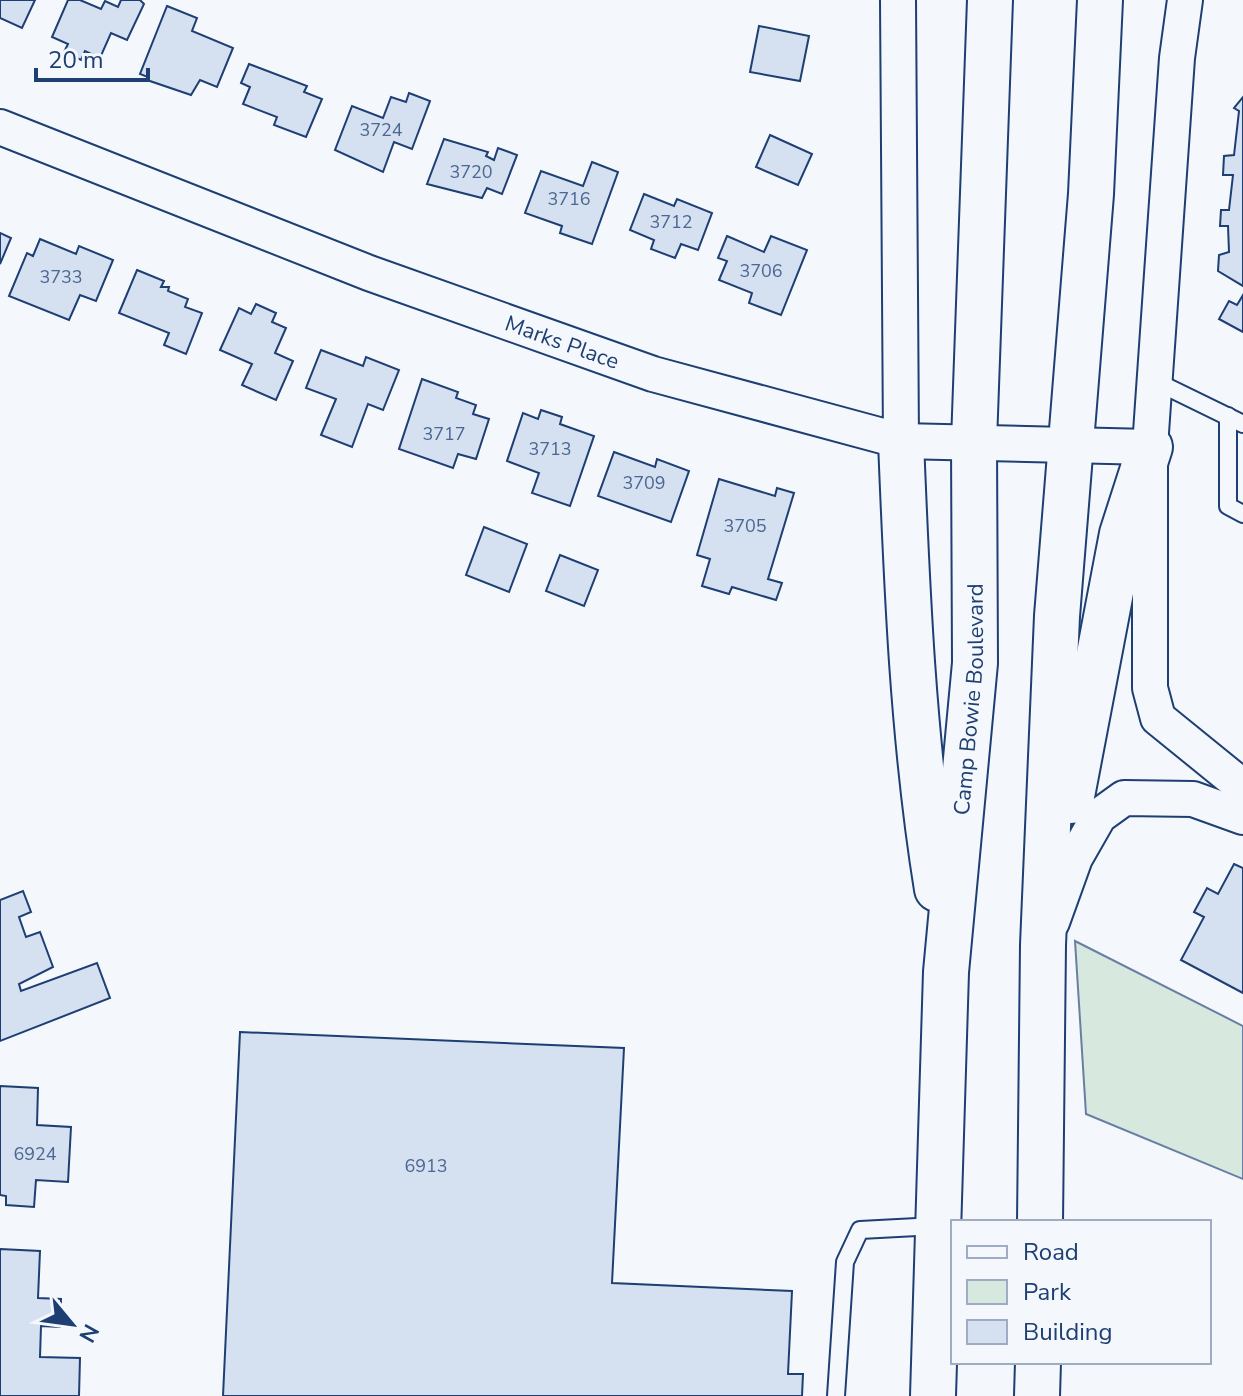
<svg xmlns="http://www.w3.org/2000/svg" width="1243" height="1396" font-family="'Nunito Sans',sans-serif">
  <style>
    .green { fill: #d7e8df; stroke: #687fa3; stroke-width: 2 }
    .building { fill: #d5e0f0; stroke: #1d3f73; stroke-width: 2 }
    .lines { fill: none; stroke-linecap: round; stroke-linejoin: round }
    .lane-casing { stroke: #1d3f73; stroke-width: 20 }
    .street-casing { stroke: #1d3f73; stroke-width: 38 }
    .primary-casing { stroke: #1d3f73; stroke-width: 48 }
    .lane { stroke: #f4f7fb; stroke-width: 16 }
    .street { stroke: #f4f7fb; stroke-width: 34 }
    .primary { stroke: #f4f7fb; stroke-width: 44 }
    .labels { text-anchor: middle; stroke-width: 6; stroke-linejoin: round; paint-order: stroke }
    .number-label { font-size: 18px; fill: #4b6792 }
    .street-label { font-size: 22px; fill: #1d3f73; stroke: #f4f7fb }
  </style>
  <rect width="100%" height="100%" fill="#f4f7fb"/>
  <!-- green -->
  <polygon class="green" points="1075,941 1243,1026 1243,1179 1086,1114"/>
  <!-- building -->
  <g class="building">
    <polygon points="0,0 35,0 22,28 0,18"/>
    <polygon points="68,0 80,0 101,9 105,1 118,7 121,0 140,0 144,4 127,40 111,33 100,58 85,51 81,60 64,52 68,44 52,37"/>
    <polygon points="167,6 197,18 192,31 233,48 217,87 200,80 191,95 147,80 148,77 140,74"/>
    <polygon points="759,26 809,36 800,81 750,72"/>
    <polygon points="249,64 307,86 304,92 322,99 306,137 274,125 277,117 243,104 250,87 241,83"/>
    <polygon points="409,93 430,101 412,149 394,142 383,172 335,150 352,106 383,118 391,97 406,102"/>
    <polygon points="1243,97 1243,286 1218,271 1219,255 1229,252 1228,226 1220,226 1221,210 1229,210 1233,175 1223,175 1224,156 1234,155 1239,111 1234,108"/>
    <polygon points="770,135 812,154 798,185 756,167"/>
    <polygon points="444,139 488,152 486,156 494,160 498,148 517,155 502,194 487,188 482,198 427,184"/>
    <polygon points="592,162 618,172 592,244 560,233 562,226 525,213 541,171 583,186"/>
    <polygon points="644,194 674,206 677,199 712,213 698,250 681,244 675,258 651,249 654,240 630,230"/>
    <polygon points="0,233 11,238 0,264"/>
    <polygon points="727,236 764,252 771,236 807,250 781,315 749,303 752,293 719,280 727,261 718,258"/>
    <polygon points="40,239 76,254 79,246 113,260 96,301 80,295 69,320 9,296 27,253 33,256"/>
    <polygon points="137,270 164,281 161,287 169,287 168,291 188,299 185,307 202,313 186,354 164,345 169,333 119,313"/>
    <polygon points="1243,295 1243,332 1219,319 1229,301 1237,305"/>
    <polygon points="256,304 276,313 272,322 286,328 275,353 293,361 276,400 242,385 252,364 220,350 239,308 251,314"/>
    <polygon points="321,350 363,366 366,357 399,370 383,410 368,404 352,447 321,435 336,399 306,388"/>
    <polygon points="422,379 458,392 456,398 476,405 473,414 489,419 476,459 458,454 453,468 399,449"/>
    <polygon points="541,410 562,417 560,424 594,436 570,506 532,493 539,473 507,461 523,413 538,419"/>
    <polygon points="614,452 655,467 657,459 689,471 671,522 598,496"/>
    <polygon points="719,479 775,496 777,488 794,493 768,579 782,583 776,600 732,587 729,594 702,586 710,559 697,555"/>
    <polygon points="484,527 527,544 509,592 466,575"/>
    <polygon points="560,555 598,570 584,606 546,591"/>
    <polygon points="1234,864 1243,868 1243,993 1181,960 1204,917 1194,912 1207,888 1218,894"/>
    <polygon points="23,891 31,912 19,917 26,937 40,932 53,967 19,984 21,991 97,963 110,998 0,1041 0,900"/>
    <polygon points="240,1032 624,1048 612,1283 792,1291 788,1374 803,1374 802,1396 223,1396"/>
    <polygon points="0,1086 38,1088 37,1125 71,1127 68,1182 36,1180 34,1207 6,1205 6,1196 0,1195"/>
    <polygon points="0,1249 40,1251 38,1298 61,1299 60,1327 41,1326 40,1357 80,1358 79,1396 0,1396"/>
  </g>
  <g class="lines">
    <!-- lane casing -->
    <g class="lane-casing">
      <g id="lane">
        <polyline points="1157,382 1243,424"/>
        <polyline points="1228,416 1228,506 1243,514"/>
        <polyline points="836,1396 845,1262 860,1230 936,1226"/>
      </g>
    </g>
    <!-- street casing -->
    <g class="street-casing">
      <g id="street">
        <polyline points="898,0 901,441"/>
        <polyline points="1185,0 1177,58 1150,447 1150,688 1158,718 1243,787"/>
        <path id="s1" d="M0 127 369 273 653 374 901 441 1150 447"/>
        <polyline points="1052,922 1075,858 1099,816 1124,798 1193,799 1243,817"/>
      </g>
    </g>
    <!-- primary casing -->
    <g class="primary-casing">
      <g id="primary">
        <path d="M901 441C907 591 913 740 937 889"/>
        <polyline points="1071,801 1122,534 1150,447"/>
        <polyline points="1040,1222 1043,945 1057,616 1091,194 1100,0"/>
        <path id="s2" d="M933 1396 946 972 975 663 974 442 990 0"/>
        <polyline points="1037,1396 1038,1362"/>
      </g>
    </g>
    <!-- lane -->
    <use href="#lane" class="lane"/>
    <!-- street -->
    <use href="#street" class="street"/>
    <!-- primary -->
    <use href="#primary" class="primary"/>
  </g>
  <g class="labels">
    <!-- number labels -->
    <g class="number-label">
      <text x="381" y="136">3724</text>
      <text x="471" y="178">3720</text>
      <text x="569" y="205">3716</text>
      <text x="671" y="228">3712</text>
      <text x="761" y="277">3706</text>
      <text x="61" y="283">3733</text>
      <text x="444" y="440">3717</text>
      <text x="550" y="455">3713</text>
      <text x="644" y="489">3709</text>
      <text x="745" y="532">3705</text>
      <text x="35" y="1160">6924</text>
      <text x="426" y="1172">6913</text>
    </g>
    <!-- street labels -->
    <g class="street-label">
      <text dy="8" stroke="none"><textPath href="#s1" startOffset="602">Marks Place</textPath></text>
      <text dy="8" stroke="none"><textPath href="#s2" startOffset="698">Camp Bowie Boulevard</textPath></text>
    </g>
  </g>
  <!-- legend -->
  <rect x="951" y="1220" width="260" height="144" fill="#f4f7fb" stroke="#9eadc5" stroke-width="2"/>
  <rect x="967" y="1246" width="40" height="12" fill="#f4f7fb" stroke="#9eadc5" stroke-width="2"/>
  <text x="1023" y="1260" font-size="24" fill="#1d3f73">Road</text>
  <rect x="967" y="1280" width="40" height="24" fill="#d7e8df" stroke="#9eadc5" stroke-width="2"/>
  <text x="1023" y="1300" font-size="24" fill="#1d3f73">Park</text>
  <rect x="967" y="1320" width="40" height="24" fill="#d5e0f0" stroke="#9eadc5" stroke-width="2"/>
  <text x="1023" y="1340" font-size="24" fill="#1d3f73">Building</text>
  <!-- north arrow -->
  <g transform="translate(72 1324) rotate(119)" stroke="#f4f7fb" stroke-width="6" paint-order="stroke">
  <path d="M0-6L14 30L0 20L-14 30Z" fill="#1d3f73"/>
  <text y="-12" font-size="22" font-weight="bold" text-anchor="middle" fill="#1d3f73">N</text>
  </g>
  <!-- scale -->
  <path d="M36 68v12h112v-12" fill="none" stroke="#1d3f73" stroke-width="4"/>
  <text x="48" y="68" font-size="24" fill="#1d3f73" stroke="#f4f7fb" stroke-width="6" paint-order="stroke">20 m</text>
</svg>
